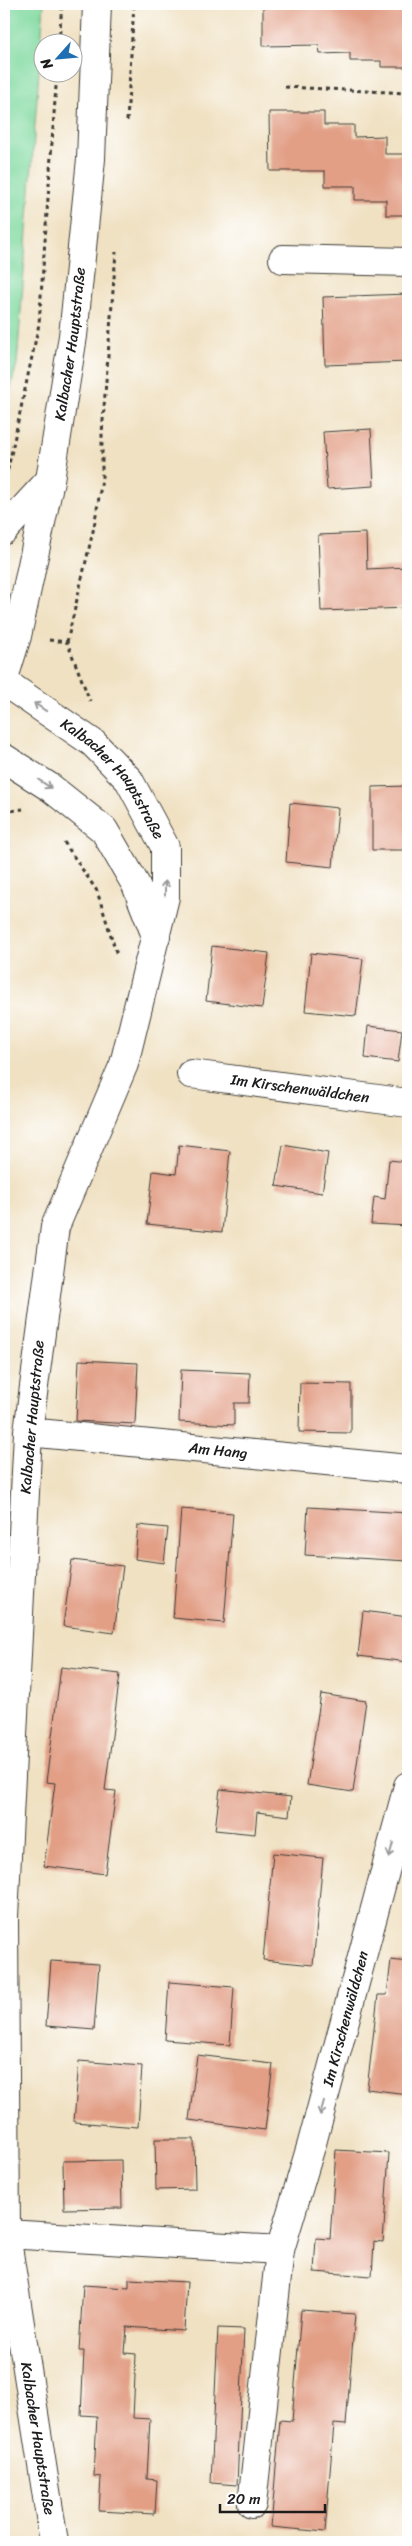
<svg xmlns="http://www.w3.org/2000/svg" width="412" height="2546" font-family="Sriracha,sans-serif">
  <style>
    .grass { fill: #7fd99f; stroke: #4e7a5e }
    .building { fill: #e29f86 }
    .lines { fill: none; stroke-linecap: round; stroke-linejoin: round }
    .street-casing { stroke: #3c3a35; stroke-width: 30 }
    .secondary-casing { stroke: #3c3a35; stroke-width: 30 }
    .path { stroke: #3c3a35; stroke-width: 3; stroke-dasharray: 4 4; stroke-linecap: butt }
    .street { stroke: #fff; stroke-width: 28 }
    .secondary { stroke: #fff; stroke-width: 28 }
    .oneway { stroke: #999 }
    .labels { text-anchor: middle; stroke-width: 4; stroke-linejoin: round; paint-order: stroke }
    .street-label { font-size: 15px; fill: #1c1c1c; stroke: #fff }
  </style>
  <rect width="100%" height="100%" fill="#fff"/>
  <filter id="ink" filterUnits="userSpaceOnUse"><feTurbulence type="fractalNoise" baseFrequency=".02" numOctaves="2"/><feDisplacementMap in="SourceGraphic" scale="10" xChannelSelector="R" yChannelSelector="G"/><feConvolveMatrix kernelMatrix="1 2 1 2 8 2 1 2 1" color-interpolation-filters="sRGB"/></filter>
  <filter id="wash" filterUnits="userSpaceOnUse"><feTurbulence type="fractalNoise" baseFrequency=".0096" numOctaves="4" result="noise"/><feDisplacementMap in="SourceGraphic" scale="20" xChannelSelector="R" yChannelSelector="G"/><feGaussianBlur stdDeviation="1.12" result="paint"/><feColorMatrix in="noise" values="0 0 0 0 0 0 0 0 0 0 0 0 0 0 0 0 0 1.4 0 .05"/><feComposite in="paint" operator="in"/></filter>
  <g filter="url(#wash)">
    <rect width="100%" height="100%" fill="#f0e1c2"/>
    <!-- grass -->
    <polygon class="grass" points="4,4 44,4 17,364 4,411"/>
    <g id="blocks">
      <!-- building -->
      <g class="building">
        <polygon points="263,4 380,4 380,6 408,6 408,67 381,67 381,61 350,61 350,53 320,54 319,45 263,46"/>
        <polygon points="269,112 324,112 324,125 354,125 354,137 385,136 385,154 408,154 408,215 386,215 386,200 355,200 355,186 325,186 325,171 270,171"/>
        <polygon points="408,294 408,362 325,365 323,297"/>
        <polygon points="371,429 374,486 327,489 323,432"/>
        <polygon points="366,533 367,569 408,567 408,608 321,611 318,535"/>
        <polygon points="408,786 408,850 372,850 372,787"/>
        <polygon points="290,803 338,808 333,867 286,862"/>
        <polygon points="212,946 269,953 262,1008 206,1001"/>
        <polygon points="311,953 363,959 356,1016 305,1011"/>
        <polygon points="368,1026 402,1030 398,1062 365,1058"/>
        <polygon points="179,1145 230,1151 222,1232 147,1224 153,1171 176,1174"/>
        <polygon points="283,1145 328,1153 322,1193 276,1186"/>
        <polygon points="389,1160 408,1162 408,1226 371,1224 374,1197 385,1199"/>
        <polygon points="79,1360 138,1363 135,1424 76,1421"/>
        <polygon points="181,1370 250,1373 249,1403 234,1403 234,1425 179,1422"/>
        <polygon points="300,1383 351,1384 351,1433 299,1432"/>
        <polygon points="308,1507 408,1513 408,1561 305,1555"/>
        <polygon points="181,1509 233,1513 224,1623 173,1618"/>
        <polygon points="138,1525 168,1528 164,1563 135,1559"/>
        <polygon points="72,1560 123,1566 114,1633 63,1626"/>
        <polygon points="363,1611 408,1617 408,1662 358,1656"/>
        <polygon points="61,1667 120,1674 105,1790 116,1791 105,1874 44,1866 55,1783 46,1782"/>
        <polygon points="321,1694 366,1701 353,1792 307,1785"/>
        <polygon points="220,1789 291,1797 289,1816 257,1812 255,1834 215,1830"/>
        <polygon points="273,1853 323,1858 313,1965 263,1960"/>
        <polygon points="391,1960 408,1962 408,2094 367,2089 378,1995 387,1995"/>
        <polygon points="51,1961 99,1964 94,2030 46,2026"/>
        <polygon points="169,1982 234,1987 230,2045 165,2040"/>
        <polygon points="197,2055 273,2064 265,2130 189,2120"/>
        <polygon points="79,2061 142,2066 138,2127 74,2122"/>
        <polygon points="155,2139 194,2139 195,2189 156,2190"/>
        <polygon points="336,2150 389,2153 383,2242 374,2241 372,2276 314,2272 316,2238 330,2239"/>
        <polygon points="121,2160 122,2208 64,2209 63,2161"/>
        <polygon points="129,2279 187,2282 184,2331 127,2327 125,2353 136,2354 133,2418 150,2419 147,2479 157,2480 155,2514 99,2511 101,2477 94,2476 97,2416 81,2415 84,2351 79,2351 83,2285 129,2288"/>
        <polygon points="301,2310 355,2314 346,2425 334,2424 325,2532 271,2527 280,2420 292,2421"/>
        <polygon points="218,2328 244,2329 237,2485 211,2483"/>
      </g>
    </g>
  </g>
  <g filter="url(#ink)">
    <use href="#blocks" fill-opacity="0" stroke="#3c3a35" stroke-width="1"/>
    <g class="lines">
      <!-- street casing -->
      <g class="street-casing">
        <g id="street">
          <polyline points="283,259 408,262"/>
          <path id="s1" d="M4 682 93 743 129 780 165 847V897L124 1064 55 1227 28 1432 4 1917 6 2234 54 2542"/>
          <polyline points="4,758 51,788 104,830 136,885 156,936"/>
          <path id="s2" d="M191 1074 408 1103"/>
          <path id="s3" d="M28 1432 408 1469"/>
          <polyline points="6,2234 280,2250"/>
          <path id="s4" d="M252 2504 280 2250 312 2143 408 1786"/>
        </g>
      </g>
      <!-- secondary casing -->
      <g class="secondary-casing">
        <g id="secondary">
          <polyline points="4,530 50,480"/>
          <path id="s5" d="M4 678 17 636 50 480 73 336 91 159 97 4"/>
        </g>
      </g>
      <!-- path -->
      <g class="path">
        <polyline points="59,42 62,4"/>
        <polyline points="285,87 408,93"/>
        <polyline points="127,121 134,4"/>
        <polyline points="6,478 39,324 57,72"/>
        <polyline points="49,640 67,642 90,701"/>
        <polyline points="67,642 94,527 102,479 102,433 116,252"/>
        <polyline points="4,812 23,809"/>
        <polyline points="64,842 97,891 117,955"/>
      </g>
      <!-- street -->
      <use href="#street" class="street"/>
      <!-- secondary -->
      <use href="#secondary" class="secondary"/>
    </g>
    <!-- one-way arrows -->
    <defs><path id="oneway-shaft" d="M-6 0H5M1.5-3L5.5 0L1.5 3" fill="none" stroke-width="1.6" stroke-linecap="round" stroke-linejoin="round" transform="scale(1.25)"/></defs>
    <g class="oneway">
      <use href="#oneway-shaft" transform="translate(40 707) rotate(-146)"/>
      <use href="#oneway-shaft" transform="translate(45 784) rotate(33)"/>
      <use href="#oneway-shaft" transform="translate(165 888) rotate(-90)"/>
      <use href="#oneway-shaft" transform="translate(391 1850) rotate(105)"/>
      <use href="#oneway-shaft" transform="translate(322 2108) rotate(105)"/>
    </g>
  </g>
  <g class="labels">
    <!-- street labels -->
    <g class="street-label">
      <text dy="5" stroke="none"><textPath href="#s5" startOffset="341">Kalbacher Hauptstraße</textPath></text>
      <text dy="5" stroke="none"><textPath href="#s1" startOffset="148">Kalbacher Hauptstraße</textPath></text>
      <text dy="5" stroke="none"><textPath href="#s2" startOffset="110">Im Kirschenwäldchen</textPath></text>
      <text transform="translate(32 1417) rotate(-85)" y="5">Kalbacher Hauptstraße</text>
      <text dy="5" stroke="none"><textPath href="#s3" startOffset="191">Am Hang</textPath></text>
      <text dy="5" stroke="none"><textPath href="#s4" startOffset="496">Im Kirschenwäldchen</textPath></text>
      <text dy="5" stroke="none"><textPath href="#s1" startOffset="1851">Kalbacher Hauptstraße</textPath></text>
    </g>
  </g>
  <!-- margin -->
  <rect width="412" height="2546" fill="none" stroke="#fff" stroke-width="20"/>
  <!-- north arrow -->
  <g transform="translate(58 58) rotate(243)"><circle r="24" fill="#ffffff" stroke="#a4a4a4"/>
  <path d="M0-4L9 19L0 12L-9 19Z" fill="#1f6fb2"/>
  <text y="-8" font-size="14" font-weight="bold" text-anchor="middle" fill="#1c1c1c">N</text>
  </g>
  <!-- scale -->
  <path d="M220 2504v8h105v-8" fill="none" stroke="#1c1c1c" stroke-width="2.5"/>
  <text x="227" y="2504" font-size="15" fill="#1c1c1c" stroke="#ffffff" stroke-width="4" paint-order="stroke">20 m</text>
</svg>
